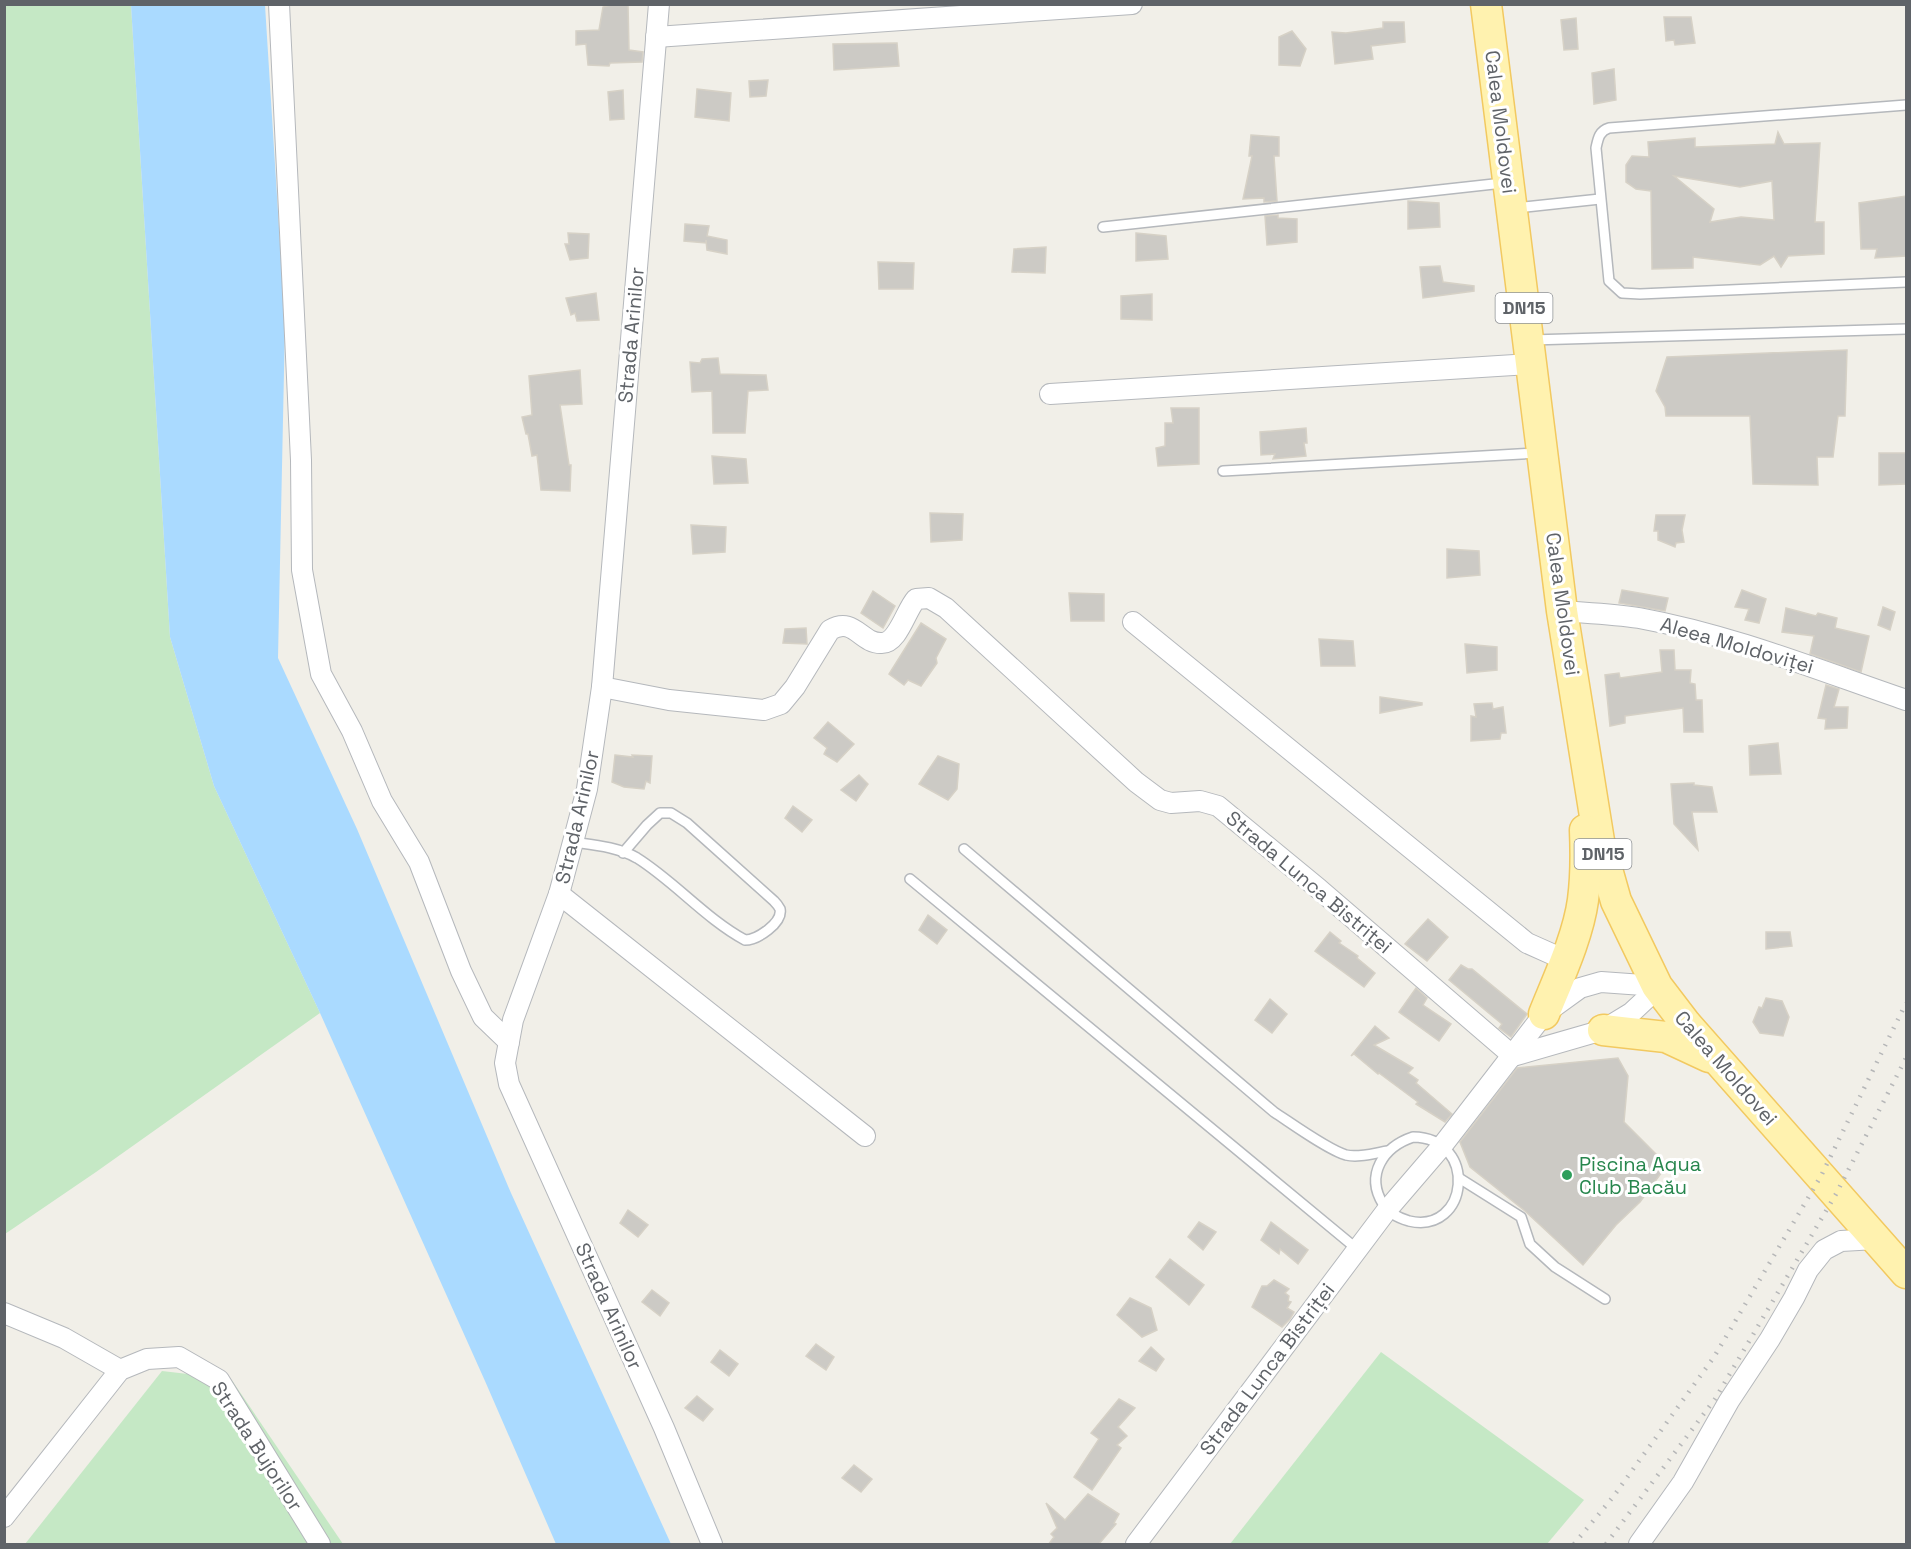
<svg xmlns="http://www.w3.org/2000/svg" width="1911" height="1549" font-family="'Space Grotesk',sans-serif">
  <style>
    .green { fill: #c5e8c5 }
    .water { fill: #aadaff }
    .building { fill: #cccac5; stroke: #d6d1c6; stroke-width: 1.5; fill-rule: evenodd }
    .lines { fill: none; stroke-linecap: round; stroke-linejoin: round }
    .lane-casing { stroke: #b5b8bc; stroke-width: 12 }
    .street-casing { stroke: #b5b8bc; stroke-width: 22 }
    .primary-casing { stroke: #f2c960; stroke-width: 33 }
    .lane { stroke: #fff; stroke-width: 9 }
    .street { stroke: #fff; stroke-width: 20 }
    .primary { stroke: #fff2af; stroke-width: 30 }
    .rail { stroke: #b6b7b8; stroke-width: 4.5; stroke-dasharray: 1.5 8; stroke-linecap: butt }
    .leisure-dot { fill: #2e9e5b; stroke: #fff; stroke-width: 2 }
    .labels { text-anchor: middle; stroke-width: 6; stroke-linejoin: round; paint-order: stroke }
    .shield { fill: #fff; stroke: #8f9295; stroke-width: 1.5 }
    .shield-label { font-size: 18px; font-weight: bold; fill: #5f6368 }
    .street-label { font-size: 20px; fill: #5f6368; stroke: #fff }
    .leisure-label { font-size: 20px; fill: #27864d; stroke: #fff; text-anchor: start }
  </style>
  <rect width="100%" height="100%" fill="#f1efe8"/>
  <!-- green -->
  <g class="green">
    <polygon points="5,5 131,5 170,637 214,786 320,1013 96,1172 5,1234"/>
    <polygon points="1381,1352 1584,1500 1547,1544 1230,1544"/>
    <polygon points="162,1371 231,1379 343,1544 25,1544"/>
  </g>
  <!-- water -->
  <polygon class="water" points="131,5 265,5 285,324 278,658 357,829 511,1193 671,1544 556,1544 485,1381 320,1013 214,786 170,637"/>
  <!-- building -->
  <g class="building">
    <polygon points="614,4 628,4 629,50 643,52 642,62 610,63 609,66 588,65 586,44 576,45 576,31 599,30 603,7"/>
    <polygon points="1664,17 1691,17 1695,43 1675,45 1674,40 1666,41"/>
    <polygon points="1576,18 1578,49 1564,50 1561,20"/>
    <polygon points="1383,22 1404,22 1405,42 1371,46 1373,59 1335,64 1332,32 1346,33 1383,28"/>
    <polygon points="1292,31 1306,49 1300,66 1279,65 1279,37"/>
    <polygon points="897,43 899,66 834,70 833,44"/>
    <polygon points="1614,69 1616,100 1594,104 1592,73"/>
    <polygon points="768,80 766,96 750,97 749,81"/>
    <polygon points="697,89 731,93 729,121 695,117"/>
    <polygon points="623,90 624,119 610,120 608,92"/>
    <path d="M1778 132 1784 144 1820 143 1815 222H1824V254L1788 256 1781 267 1774 256 1760 265 1693 257V268L1652 269 1651 191 1636 189 1626 182V165L1632 156 1649 157 1648 142 1695 138V147L1775 144ZM1674 176 1740 187 1772 181 1774 220 1741 217 1710 222 1714 209Z"/>
    <polygon points="1251,135 1279,137 1279,156 1274,156 1277,201 1264,202 1264,198 1243,199 1252,156 1249,156"/>
    <polygon points="1906,196 1906,256 1875,258 1877,249 1861,249 1859,203"/>
    <polygon points="1408,201 1439,203 1440,227 1408,229"/>
    <polygon points="1278,215 1278,218 1297,219 1297,242 1267,245 1265,216"/>
    <polygon points="685,224 709,226 707,236 727,240 727,254 707,250 706,240 706,243 684,241"/>
    <polygon points="568,233 589,234 588,258 570,260 565,244 569,244"/>
    <polygon points="1136,233 1166,236 1168,259 1136,261"/>
    <polygon points="1046,247 1045,273 1012,272 1014,249"/>
    <polygon points="878,262 914,263 913,289 879,289"/>
    <polygon points="1440,266 1443,282 1474,286 1474,291 1423,298 1420,267"/>
    <polygon points="596,293 599,320 577,321 575,313 571,315 566,298"/>
    <polygon points="1152,294 1152,320 1121,319 1121,296"/>
    <polygon points="1847,350 1845,416 1838,416 1833,457 1817,457 1818,485 1753,484 1750,416 1666,416 1665,407 1656,391 1667,357"/>
    <polygon points="718,358 720,374 766,375 768,390 748,391 745,433 713,433 712,391 692,392 690,362 700,363 702,359"/>
    <polygon points="580,370 582,404 560,405 569,465 571,465 570,491 541,490 537,455 532,456 528,434 526,434 522,417 532,415 529,376"/>
    <polygon points="1171,408 1199,408 1199,464 1158,466 1156,448 1165,446 1165,423 1173,423"/>
    <polygon points="1306,428 1307,443 1304,443 1306,456 1273,459 1275,454 1261,455 1260,432"/>
    <polygon points="1879,453 1906,453 1906,484 1879,485"/>
    <polygon points="712,456 746,459 748,483 714,484"/>
    <polygon points="930,513 963,514 962,540 931,542"/>
    <polygon points="1656,515 1685,515 1682,530 1684,542 1676,543 1675,547 1658,540 1658,531 1654,531"/>
    <polygon points="691,525 726,527 725,552 693,554"/>
    <polygon points="1447,549 1479,551 1480,575 1447,578"/>
    <polygon points="1622,590 1668,598 1665,611 1619,603"/>
    <polygon points="1742,590 1766,599 1759,623 1745,620 1749,609 1735,607"/>
    <polygon points="873,591 895,606 883,628 861,613"/>
    <polygon points="1069,593 1104,594 1104,621 1071,621"/>
    <polygon points="1883,607 1895,612 1890,630 1878,625"/>
    <polygon points="1786,608 1816,616 1818,613 1837,618 1835,628 1869,636 1861,672 1810,654 1814,636 1782,632"/>
    <polygon points="921,623 946,639 936,658 937,663 921,686 908,680 904,685 889,674"/>
    <polygon points="806,628 807,644 783,643 785,629"/>
    <polygon points="1319,639 1353,641 1355,666 1321,666"/>
    <polygon points="1465,644 1497,647 1497,670 1467,673"/>
    <polygon points="1660,650 1674,650 1675,670 1691,670 1690,683 1695,684 1696,700 1702,700 1703,732 1684,732 1683,708 1625,716 1625,723 1610,726 1605,675 1619,673 1620,678 1662,672"/>
    <polygon points="1826,685 1839,689 1834,707 1848,707 1847,728 1825,729 1826,719 1818,718"/>
    <polygon points="1380,697 1422,703 1422,705 1380,713"/>
    <polygon points="1492,703 1493,709 1503,707 1506,733 1501,733 1500,739 1471,741 1471,716 1476,717 1474,704"/>
    <polygon points="828,722 854,744 837,762 824,754 827,748 814,738"/>
    <polygon points="1778,743 1781,774 1750,775 1749,746"/>
    <polygon points="615,755 633,757 632,755 652,756 650,783 646,781 644,789 624,787 612,782"/>
    <polygon points="938,756 959,764 957,789 948,800 919,784"/>
    <polygon points="859,775 868,784 856,801 841,790"/>
    <polygon points="1694,783 1694,785 1712,787 1717,812 1692,812 1698,850 1674,824 1671,784"/>
    <polygon points="793,806 812,820 802,832 785,818"/>
    <polygon points="928,915 947,930 937,944 919,930"/>
    <polygon points="1428,919 1448,937 1427,961 1405,944"/>
    <polygon points="1330,932 1341,941 1339,943 1358,956 1357,958 1375,973 1364,987 1315,951"/>
    <polygon points="1766,932 1790,932 1792,946 1766,949"/>
    <polygon points="1461,965 1468,969 1472,969 1527,1014 1511,1037 1499,1028 1502,1024 1449,980"/>
    <polygon points="1416,988 1427,998 1423,1005 1451,1024 1439,1041 1399,1012"/>
    <polygon points="1766,998 1782,1001 1789,1017 1783,1036 1760,1033 1753,1022 1759,1007 1762,1008"/>
    <polygon points="1270,999 1287,1014 1272,1033 1255,1020"/>
    <polygon points="1375,1026 1389,1038 1374,1045 1413,1068 1408,1073 1418,1080 1416,1083 1452,1114 1445,1122 1416,1104 1418,1102 1379,1073 1378,1074 1354,1054 1351,1056"/>
    <polygon points="1618,1058 1628,1076 1624,1122 1667,1165 1640,1202 1616,1225 1583,1265 1525,1211 1470,1167 1460,1142 1517,1068"/>
    <polygon points="628,1210 648,1225 638,1237 620,1223"/>
    <polygon points="1199,1222 1216,1232 1203,1250 1188,1237"/>
    <polygon points="1271,1222 1308,1250 1298,1264 1280,1249 1279,1254 1261,1240"/>
    <polygon points="1170,1259 1204,1285 1189,1305 1156,1277"/>
    <polygon points="1274,1280 1289,1289 1285,1293 1289,1296 1288,1301 1291,1302 1287,1308 1294,1312 1290,1319 1282,1327 1252,1307 1262,1286 1267,1286"/>
    <polygon points="652,1290 669,1303 660,1316 642,1302"/>
    <polygon points="1130,1298 1151,1308 1157,1330 1142,1337 1117,1315"/>
    <polygon points="816,1344 834,1357 826,1370 806,1356"/>
    <polygon points="1151,1347 1164,1359 1156,1371 1139,1361"/>
    <polygon points="720,1350 738,1364 729,1376 711,1362"/>
    <polygon points="697,1396 713,1409 703,1421 685,1408"/>
    <polygon points="1119,1399 1135,1408 1118,1427 1127,1436 1117,1445 1121,1448 1092,1490 1074,1477 1099,1439 1091,1433"/>
    <polygon points="854,1465 872,1479 861,1492 842,1478"/>
    <polygon points="1088,1494 1119,1514 1114,1523 1116,1524 1098,1545 1048,1545 1054,1537 1051,1534 1057,1528 1046,1503 1065,1520"/>
  </g>
  <g class="lines">
    <!-- lane casing -->
    <g class="lane-casing">
      <g id="lane">
        <path d="M1906 105 1609 128C1599 131 1598 139 1596 148L1609 281 1622 293 1640 294 1906 282"/>
        <polyline points="1516,208 1600,199"/>
        <polyline points="1103,227 1503,183"/>
        <polyline points="1531,340 1906,329"/>
        <polyline points="1223,471 1537,453"/>
        <path d="M573 842C594 845 618 847 637 858 674 881 706 919 745 940 757 940 783 923 780 909 779 907 775 902 774 901L687 823 671 813H660L647 825 623 853"/>
        <path d="M964 849 1274 1112C1291 1123 1328 1150 1346 1155 1359 1158 1374 1153 1388 1151"/>
        <polyline points="910,879 1357,1249"/>
        <path d="M1413 1137C1479 1138 1469 1235 1409 1221 1399 1218 1388 1213 1383 1204 1365 1175 1383 1147 1413 1137Z"/>
        <polyline points="1459,1178 1521,1217 1530,1244 1555,1267 1605,1299"/>
      </g>
    </g>
    <!-- street casing -->
    <g class="street-casing">
      <g id="street">
        <polyline points="279,4 301,460 302,570 321,674 352,731 382,801 419,862 461,971 483,1017 509,1042"/>
        <polyline points="659,4 602,687 587,789 573,842 559,894 513,1020 505,1063 509,1084 664,1428 712,1544"/>
        <polyline points="656,37 1132,4"/>
        <polyline points="1050,394 1531,364"/>
        <path d="M1562 611C1587 613 1614 614 1639 618 1732 635 1818 670 1906 700"/>
        <polyline points="1133,622 1527,943 1554,955 1567,958"/>
        <path d="M602 687 669 700 764 710 781 704 795 687 830 630C855 616 860 644 882 643 898 643 906 610 916 599L929 598 946 608 1136 782 1160 800 1171 803 1200 801 1218 806 1319 889 1513 1056"/>
        <polyline points="559,894 865,1136"/>
        <polyline points="1513,1056 1603,1030 1631,1013 1645,1000 1657,986"/>
        <polyline points="4,1313 64,1338 120,1370"/>
        <polyline points="4,1517 120,1370 147,1359 179,1357 219,1380 320,1544"/>
        <polyline points="1136,1544 1387,1210 1442,1146 1544,1014 1580,988 1601,982 1657,986"/>
        <polyline points="1639,1544 1683,1482 1729,1401 1770,1339 1794,1298 1808,1270 1824,1250 1841,1241 1876,1239"/>
      </g>
    </g>
    <!-- primary casing -->
    <g class="primary-casing">
      <g id="primary">
        <polyline points="1486,4 1562,611 1599,841 1616,901 1657,986 1686,1024 1906,1273"/>
        <path d="M1544 1014C1558 979 1578 937 1583 900 1586 877 1586 853 1585 830"/>
        <polyline points="1603,1030 1666,1037 1709,1057"/>
      </g>
    </g>
    <!-- lane -->
    <use href="#lane" class="lane"/>
    <!-- street -->
    <use href="#street" class="street"/>
    <!-- primary -->
    <use href="#primary" class="primary"/>
    <!-- rail -->
    <g class="rail">
      <polyline points="1574,1544 1613,1497 1714,1357 1821,1176 1906,1003"/>
      <polyline points="1606,1544 1715,1399 1836,1194 1906,1058"/>
    </g>
  </g>
  <!-- markers -->
  <circle class="leisure-dot" cx="1567" cy="1175" r="6"/>
  <g class="labels">
    <!-- shield labels -->
    <g class="shield">
      <rect x="1495.5" y="293" width="57" height="30" rx="4.5"/>
      <rect x="1574.5" y="839" width="57" height="30" rx="4.5"/>
    </g>
    <g class="shield-label">
      <text x="1524" y="314">DN15</text>
      <text x="1603" y="860">DN15</text>
    </g>
    <!-- street labels -->
    <g class="street-label">
      <text transform="translate(1501 122) rotate(83)" y="7">Calea Moldovei</text>
      <text transform="translate(631 335) rotate(-85)" y="7">Strada Arinilor</text>
      <text transform="translate(1563 604) rotate(82)" y="7">Calea Moldovei</text>
      <text transform="translate(1737 645) rotate(16)" y="7">Aleea Moldoviței</text>
      <text transform="translate(577 817) rotate(-77)" y="7">Strada Arinilor</text>
      <text transform="translate(1309 882) rotate(40)" y="7">Strada Lunca Bistriței</text>
      <text transform="translate(1726 1068) rotate(49)" y="7">Calea Moldovei</text>
      <text transform="translate(609 1306) rotate(66)" y="7">Strada Arinilor</text>
      <text transform="translate(1267 1369) rotate(-53)" y="7">Strada Lunca Bistriței</text>
      <text transform="translate(257 1446) rotate(57)" y="7">Strada Bujorilor</text>
    </g>
    <!-- leisure labels -->
    <g class="leisure-label">
      <text x="1579" y="1171">Piscina Aqua<tspan x="1579" dy="23">Club Bacău</tspan></text>
    </g>
  </g>
  <!-- border -->
  <rect width="1911" height="1549" fill="none" stroke="#5f6368" stroke-width="12"/>
</svg>
